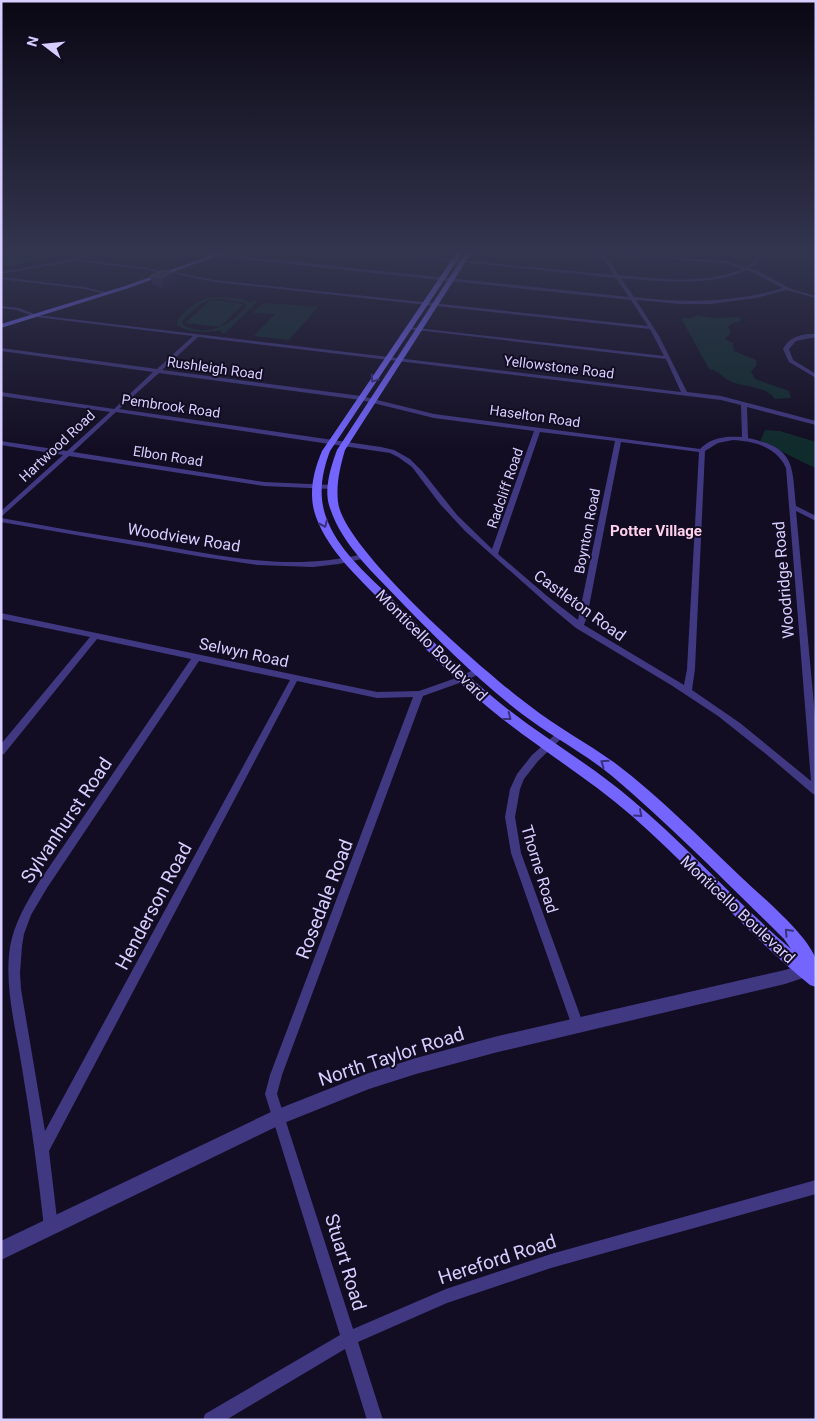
<svg xmlns="http://www.w3.org/2000/svg" width="817" height="1421" font-family="Roboto,sans-serif">
  <style>
    .green { fill: #102b2c; fill-rule: evenodd }
    .lines { fill: none; stroke-linecap: round; stroke-linejoin: round }
    .stream { stroke: #09193f; stroke-width: 1 }
    .minor { fill: #403881; fill-rule: evenodd }
    .tertiary { fill: #403881; fill-rule: evenodd }
    .secondary { fill: #7465ff; fill-rule: evenodd }
    .wall { fill: #312650 }
    .shaded-wall { fill: #1d1436 }
    .building { fill: #433863; stroke: #5a4f7b }
    .oneway { stroke: #39307a }
    .labels { text-anchor: middle; stroke-width: 4; stroke-linejoin: round; paint-order: stroke }
    .far-street-label { font-size: 14px; fill: #d7ceff; stroke: #120d22 }
    .far-neighbourhood-label { font-size: 15px; font-weight: bold; fill: #ffd0eb; stroke: #120d22 }
    .street-label { font-size: 16px; fill: #d7ceff; stroke: #120d22 }
    .near-street-label { font-size: 19px; fill: #d7ceff; stroke: #120d22 }
  </style>
  <rect width="100%" height="100%" fill="#120d22"/>
  <!-- green -->
  <g class="green">
    <polygon points="1,252 76,252 1,267 1,255 3,255"/>
    <path d="M222 297 243 299 250 303 253 301H258L225 333H220L222 330C209 333 188 333 177 325 177 316 194 303 202 300 208 297 215 297 222 297ZM211 299H223L245 303 246 306C232 326 206 338 183 325L182 322 184 319 202 303Z"/>
    <polygon points="211,300 244,304 220,327 185,323"/>
    <polygon points="266,303 318,307 289,340 254,336 275,314 253,313 262,304"/>
    <path d="M697 315 714 318 739 317 741 320 739 322 733 323 728 327 731 333 725 339 733 343 734 351 756 360 757 365 751 371 755 379 789 391 791 398 775 399C765 385 745 388 730 381 721 377 722 372 709 369L681 318H692Z"/>
    <path d="M765 430 780 431 816 442V468C796 460 779 449 760 441Z"/>
  </g>
  <g class="lines">
    <!-- stream -->
    <polyline class="stream" points="1,261 66,252"/>
    <!-- minor -->
    <g class="minor">
      <polygon points="96,252 101,252 78,260 143,267 167,273 165,274 143,269 74,261 1,274 1,272 69,260"/>
      <path d="M191 252H198L629 297 616 278 364 252H374L614 275 601 255 573 252H603L604 253 724 261 745 267 753 262 758 252H762L756 264 749 268 758 271 791 289 816 296V298L786 290 756 298 711 304H680L636 300 659 336 687 392 721 396 816 421V425L747 407 748 438C795 448 792 464 796 506L816 516V521L796 511 816 726V795L813 794 766 754 718 716 671 685 576 628 553 609 465 531 440 504 412 467 398 457 390 453 116 412 73 452 264 482 332 485 335 487 332 489 264 486 69 456 1 517V511L63 455 1 445V441L67 451 110 412 1 396V392L114 409 153 372 1 351V348L157 369 193 336 36 317 16 310 1 308V306L19 308 37 315 681 392 666 359 408 329 406 328 408 327 664 356 650 329 214 282 167 272 169 271 214 280 648 326 631 300 220 257ZM605 255 724 263 742 269C706 285 657 279 619 275ZM746 270 754 273 783 288C733 303 685 303 634 297L621 278C656 281 714 287 746 270ZM198 337 721 400 741 405 742 437C727 436 711 437 700 449L434 414 361 396 162 370ZM159 373 361 400 434 418 534 431 492 549 457 515 422 471 410 459 394 450 381 447 119 409ZM540 432 615 441 578 620 547 596 498 554ZM733 440C754 441 777 447 786 468L811 781 740 723 692 690 695 669 705 451 718 443ZM621 442 699 452 687 669 684 685 584 625 587 617Z"/>
      <polygon points="1,277 84,287 109,293 107,294 84,289 1,279"/>
      <path d="M807 334H816V337L796 341 789 349 793 360 816 374V378L789 362 783 349C788 339 796 336 807 334Z"/>
      <path d="M1 518C50 527 99 535 148 543 221 556 289 572 363 554L367 556 366 558 339 564 313 567 258 565 203 557 1 522Z"/>
      <path d="M1 613 377 692 419 691 459 677 475 669H481L482 671 481 673 465 681 423 696 282 1075 277 1094 353 1329 446 1289 551 1254 816 1180V1194L551 1268 447 1303 358 1342 383 1420H367L345 1349 226 1420H203L205 1414 340 1335 265 1094 270 1075 413 697 377 698 297 681 49 1151 58 1227 56 1232 51 1234 46 1232 44 1227C38 1174 31 1121 22 1068 16 1029 4 987 10 947 14 923 27 902 39 882L191 659 97 639 4 754 1 755V744L90 637 1 619ZM199 661 290 680 45 1131 21 989 20 973 22 946 24 934 31 915 47 888Z"/>
      <polygon points="561,731 564,732 565,734 564,736 538,761 524,779 520,789 515,817 521,853 584,1026 582,1030 578,1032 574,1030 572,1026 511,853 505,817 510,789 517,774 532,755 558,732"/>
    </g>
    <!-- tertiary -->
    <polygon class="tertiary" points="810,962 815,964 815,974 785,984 498,1052 416,1074 369,1089 284,1123 1,1260 1,1241 273,1111 369,1073 416,1058 498,1036 785,970"/>
    <!-- secondary -->
    <g class="secondary">
      <polygon points="221,252 228,252 129,288 1,328 1,324 125,286"/>
      <path d="M457 252H463L330 451C322 472 318 495 326 517 338 550 365 572 389 596 425 633 460 671 500 703 542 737 590 764 631 799 687 846 735 901 791 949L784 939C728 884 672 827 612 776 584 753 551 736 522 714 479 681 441 643 403 604 375 574 341 545 329 505 324 488 331 466 337 450L466 252H472L345 450C340 467 336 484 338 502 343 549 488 675 530 706 557 727 587 743 615 763 660 797 700 838 741 877 761 896 805 932 815 957 817 965 816 979 816 987L810 985C746 933 694 870 632 816 587 777 536 747 490 709 451 677 417 640 383 603 358 577 329 552 316 517 308 495 313 472 322 451Z"/>
    </g>
  </g>
  <!-- wall -->
  <polygon class="wall" points="173,272 175,282 163,288 153,285 150,276"/>
  <!-- shaded-wall -->
  <polygon class="shaded-wall" points="173,272 175,282 163,288 161,278"/>
  <!-- building -->
  <polygon class="building" points="162,270 173,272 161,278 150,276"/>
  <!-- one-way arrows -->
  <defs><path id="oneway-chevron" d="M-2-3.5L2.5 0L-2 3.5" fill="none" stroke-width="1.6" stroke-linecap="round" stroke-linejoin="round" transform="scale(1.25)"/></defs>
  <g class="oneway">
    <use href="#oneway-chevron" transform="translate(374 379) rotate(124)"/>
    <use href="#oneway-chevron" transform="translate(324 524) rotate(66)"/>
    <use href="#oneway-chevron" transform="translate(508 717) rotate(38)"/>
    <use href="#oneway-chevron" transform="translate(604 763) rotate(-145)"/>
    <use href="#oneway-chevron" transform="translate(639 814) rotate(42)"/>
    <use href="#oneway-chevron" transform="translate(788 932) rotate(-133)"/>
  </g>
  <!-- sky -->
  <linearGradient id="sky" x2="0" y2="1"><stop stop-color="#0a0713"/><stop offset="0.56" stop-color="#33354f"/><stop offset="1" stop-color="#33354f" stop-opacity="0"/></linearGradient>
  <rect width="817" height="450" fill="url(#sky)"/>
  <g class="labels">
    <!-- far-street labels -->
    <g class="far-street-label">
      <text transform="translate(559 367) rotate(7)" y="5">Yellowstone Road</text>
      <text transform="translate(215 368) rotate(8)" y="5">Rushleigh Road</text>
      <text transform="translate(171 406) rotate(8)" y="5">Pembrook Road</text>
      <text transform="translate(535 416) rotate(8)" y="5">Haselton Road</text>
      <text transform="translate(57 446) rotate(-43)" y="5">Hartwood Road</text>
      <text transform="translate(168 456) rotate(9)" y="5">Elbon Road</text>
      <text transform="translate(505 488) rotate(-71)" y="5">Radcliff Road</text>
      <text transform="translate(587 531) rotate(-79)" y="5">Boynton Road</text>
    </g>
    <!-- far-neighbourhood labels -->
    <g class="far-neighbourhood-label">
      <text x="656" y="536">Potter Village</text>
    </g>
    <!-- street labels -->
    <g class="street-label">
      <text transform="translate(184 537) rotate(9)" y="6">Woodview Road</text>
      <text transform="translate(783 580) rotate(-95)" y="6">Woodridge Road</text>
      <text transform="translate(580 605) rotate(36)" y="6">Castleton Road</text>
      <text transform="translate(432 645) rotate(45)" y="6">Monticello Boulevard</text>
      <text transform="translate(244 652) rotate(12)" y="6">Selwyn Road</text>
      <text transform="translate(540 869) rotate(73)" y="6">Thorne Road</text>
      <text transform="translate(738 909) rotate(43)" y="6">Monticello Boulevard</text>
    </g>
    <!-- near-street labels -->
    <g class="near-street-label">
      <text transform="translate(66 820) rotate(-56)" y="7">Sylvanhurst Road</text>
      <text transform="translate(324 899) rotate(-69)" y="7">Rosedale Road</text>
      <text transform="translate(153 906) rotate(-62)" y="7">Henderson Road</text>
      <text transform="translate(391 1056) rotate(-18)" y="7">North Taylor Road</text>
      <text transform="translate(497 1259) rotate(-18)" y="7">Hereford Road</text>
      <text transform="translate(346 1262) rotate(73)" y="7">Stuart Road</text>
    </g>
  </g>
  <!-- border -->
  <rect width="817" height="1421" fill="none" stroke="#d7ceff" stroke-width="5"/>
  <!-- north arrow -->
  <g transform="translate(45 45) rotate(286)" stroke="#120d22" stroke-width="4" paint-order="stroke">
  <path d="M0-4L9 19L0 12L-9 19Z" fill="#d7ceff"/>
  <text y="-8" font-size="14" font-weight="bold" text-anchor="middle" fill="#d7ceff">N</text>
  </g>
</svg>
